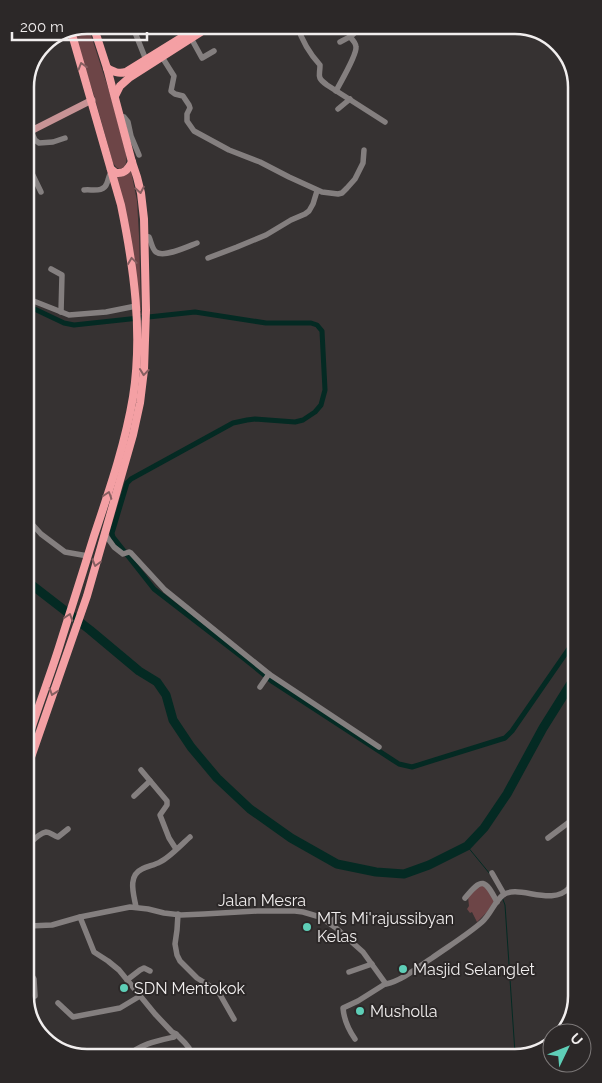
<svg xmlns="http://www.w3.org/2000/svg" width="602" height="1083" font-family="Raleway,sans-serif">
  <style>
    .green { fill: #6d4547 }
    .lines { fill: none; stroke-linecap: round; stroke-linejoin: round }
    .stream { stroke: #042a23; stroke-width: 1 }
    .canal { stroke: #042a23; stroke-width: 5 }
    .river { stroke: #042a23; stroke-width: 9 }
    .minor { stroke: #847f7f; stroke-width: 5.5 }
    .major { stroke: #c79395; stroke-width: 7 }
    .highway { stroke: #f4a0a4; stroke-width: 8 }
    .oneway { stroke: #865e60 }
    .poi-dot { fill: #5eceb7; stroke: #2c2828; stroke-width: 2 }
    .labels { text-anchor: middle; stroke-width: 4; stroke-linejoin: round; paint-order: stroke }
    .street-label { font-size: 16px; fill: #f1eeee; stroke: #2c2828 }
    .poi-label { font-size: 16px; fill: #f1eeee; stroke: #2c2828; text-anchor: start }
    .rim { fill: none; stroke: #f1eeee; stroke-width: 2.5 }
  </style>
  <rect width="100%" height="100%" fill="#363232"/>
  <!-- green -->
  <g class="green">
    <path d="M87 25 88 26 111 97 125 150C127 158 128 166 120 169L117 168 113 163 93 92 74 35V30Z"/>
    <path d="M131 171 137 201 139 236 141 311H138L114 175C121 179 126 176 131 171Z"/>
    <polygon points="486,884 494,901 487,912 477,922 472,912 470,913 467,909 469,906 468,897 475,888"/>
  </g>
  <g class="lines">
    <!-- stream -->
    <g class="stream">
      <polyline points="467,846 490,874"/>
      <polyline points="502,897 505,905 515,1053"/>
    </g>
    <!-- canal -->
    <polyline class="canal" points="26,305 64,323 74,325 195,312 266,323 311,323 317,325 322,331 325,390 321,405 315,412 303,420 295,422 255,419 247,420 233,423 131,479 127,483 112,533 113,537 154,589 246,660 273,682 399,764 412,767 505,738 512,731 575,640"/>
    <!-- river -->
    <polyline class="river" points="28,582 90,630 139,671 157,682 166,695 173,720 191,747 217,778 250,809 291,838 337,864 376,872 404,874 429,865 467,846 484,828 507,794 543,728 575,677"/>
    <!-- minor -->
    <g class="minor">
      <polyline points="132,25 146,60"/>
      <path d="M297 25C302 41 309 53 320 65 320 76 316 77 327 85L385 122"/>
      <polyline points="451,26 452,25"/>
      <polyline points="299,32 317,29 329,25"/>
      <polyline points="191,38 202,58 214,51"/>
      <polyline points="50,40 73,35"/>
      <path d="M340 42C348 38 357 34 360 25"/>
      <polyline points="162,57 174,76 171,91 175,94 183,96 189,105 190,108 187,114 187,121 194,131 229,150 260,162 289,177 322,192 338,194 342,193 347,188 355,179 363,163 364,150"/>
      <path d="M336 91C340 83 357 55 356 47 356 43 353 40 350 37"/>
      <polyline points="338,109 350,99"/>
      <polyline points="120,116 124,117 128,122 131,136 139,155"/>
      <polyline points="31,131 35,140 39,143 53,142 65,138"/>
      <polyline points="26,161 41,192"/>
      <path d="M84 190C92 189 104 193 107 183 109 178 108 176 112 172"/>
      <path d="M144 236 149 237C151 241 152 249 156 252 164 258 189 246 197 243"/>
      <polyline points="208,258 237,247 266,235 291,220 305,214 309,211 313,204 317,191"/>
      <polyline points="51,269 62,275 61,312"/>
      <polyline points="26,298 69,315 106,312 136,306"/>
      <polyline points="32,524 41,534 65,552 88,556"/>
      <polyline points="104,533 114,547 123,554 129,552 131,553 165,590 269,674 379,747"/>
      <polyline points="260,687 269,674"/>
      <polyline points="141,770 167,801 167,805 160,815 169,838 176,849"/>
      <polyline points="134,796 150,781"/>
      <polyline points="548,838 572,820 576,824"/>
      <path d="M29 844C33 840 40 833 46 832 50 832 54 836 58 837L68 829"/>
      <polyline points="492,873 504,894"/>
      <path d="M465 898C482 877 485 879 497 902"/>
      <path d="M136 907C134 895 127 876 142 869 148 866 155 865 160 862 169 858 182 844 190 837"/>
      <polyline points="178,914 177,930 175,944 177,955 180,961 197,978 218,991 234,1019"/>
      <polyline points="80,917 94,952 108,961 119,970 155,1014 172,1032 176,1034 185,1043 189,1048 193,1057"/>
      <polyline points="329,923 337,917 339,914"/>
      <path d="M29 926 52 925 80 917 130 907 148 909 164 913 181 915 204 914 257 911H295L303 912 320 917 336 928 363 952 386 984C403 980 418 967 432 958 449 946 467 935 482 922 491 914 494 902 503 895 518 884 552 907 569 888L571 879 576 871"/>
      <polyline points="30,972 34,979 35,996"/>
      <polyline points="349,972 372,964"/>
      <polyline points="127,980 140,970 144,968 150,971"/>
      <polyline points="58,1003 73,1017 120,1008 140,996"/>
      <path d="M355 1039C348 1029 344 1020 343 1008L358 1001 385 984"/>
      <path d="M126 1057C140 1044 156 1041 174 1037L176 1034"/>
    </g>
    <!-- major -->
    <polyline class="major" points="25,134 92,100"/>
    <!-- highway -->
    <g class="highway">
      <path d="M107 68C114 72 118 74 126 72L202 25"/>
      <polyline points="115,96 120,86 129,78 212,25"/>
      <path d="M111 169 116 173C125 174 128 169 132 162"/>
      <path d="M28 739C38 706 51 674 61 641 72 607 83 571 94 536 109 491 125 445 133 397 143 333 134 268 121 205L71 31"/>
      <polyline points="29,763 87,596 133,435 140,403 144,370 146,310 144,219 141,193 137,177 132,162 107,68 93,25"/>
    </g>
  </g>
  <!-- one-way arrows -->
  <defs><path id="oneway-chevron" d="M-2-3.5L2.5 0L-2 3.5" fill="none" stroke-width="1.6" stroke-linecap="round" stroke-linejoin="round" transform="scale(1.25)"/></defs>
  <g class="oneway">
    <use href="#oneway-chevron" transform="translate(82 66) rotate(-107)"/>
    <use href="#oneway-chevron" transform="translate(140 190) rotate(80)"/>
    <use href="#oneway-chevron" transform="translate(132 261) rotate(-98)"/>
    <use href="#oneway-chevron" transform="translate(144 372) rotate(96)"/>
    <use href="#oneway-chevron" transform="translate(108 495) rotate(-72)"/>
    <use href="#oneway-chevron" transform="translate(96 563) rotate(106)"/>
    <use href="#oneway-chevron" transform="translate(69 617) rotate(-72)"/>
    <use href="#oneway-chevron" transform="translate(53 692) rotate(109)"/>
  </g>
  <!-- markers -->
  <g class="poi-dot">
    <circle cx="307" cy="927" r="5"/>
    <circle cx="403" cy="969" r="5"/>
    <circle cx="124" cy="988" r="5"/>
    <circle cx="360" cy="1011" r="5"/>
  </g>
  <g class="labels">
    <!-- street labels -->
    <g class="street-label">
      <text x="262" y="906">Jalan Mesra</text>
    </g>
    <!-- poi labels -->
    <g class="poi-label">
      <text x="317" y="924">MTs Mi'rajussibyan<tspan x="317" dy="18">Kelas</tspan></text>
      <text x="413" y="975">Masjid Selanglet</text>
      <text x="134" y="994">SDN Mentokok</text>
      <text x="370" y="1017">Musholla</text>
    </g>
  </g>
  <!-- crop -->
  <path d="M0 0H602V1083H0ZM87 34H515A53 53 0 0 1 568 87V996A53 53 0 0 1 515 1049H87A53 53 0 0 1 34 996V87A53 53 0 0 1 87 34Z" fill="#2c2828" fill-rule="evenodd"/>
  <path class="rim" d="M87 34H515A53 53 0 0 1 568 87V996A53 53 0 0 1 515 1049H87A53 53 0 0 1 34 996V87A53 53 0 0 1 87 34Z"/>
  <!-- north arrow -->
  <g transform="translate(567 1048) rotate(47)"><circle r="24" fill="#2c2828" stroke="#7b7777"/>
  <path d="M0-4L9 19L0 12L-9 19Z" fill="#5eceb7"/>
  <text y="-8" font-size="14" font-weight="bold" text-anchor="middle" fill="#f1eeee">U</text>
  </g>
  <!-- scale -->
  <path d="M12 32v8h135v-8" fill="none" stroke="#f1eeee" stroke-width="2.5"/>
  <text x="20" y="32" font-size="15" fill="#f1eeee" stroke="#2c2828" stroke-width="4" paint-order="stroke">200 m</text>
</svg>
